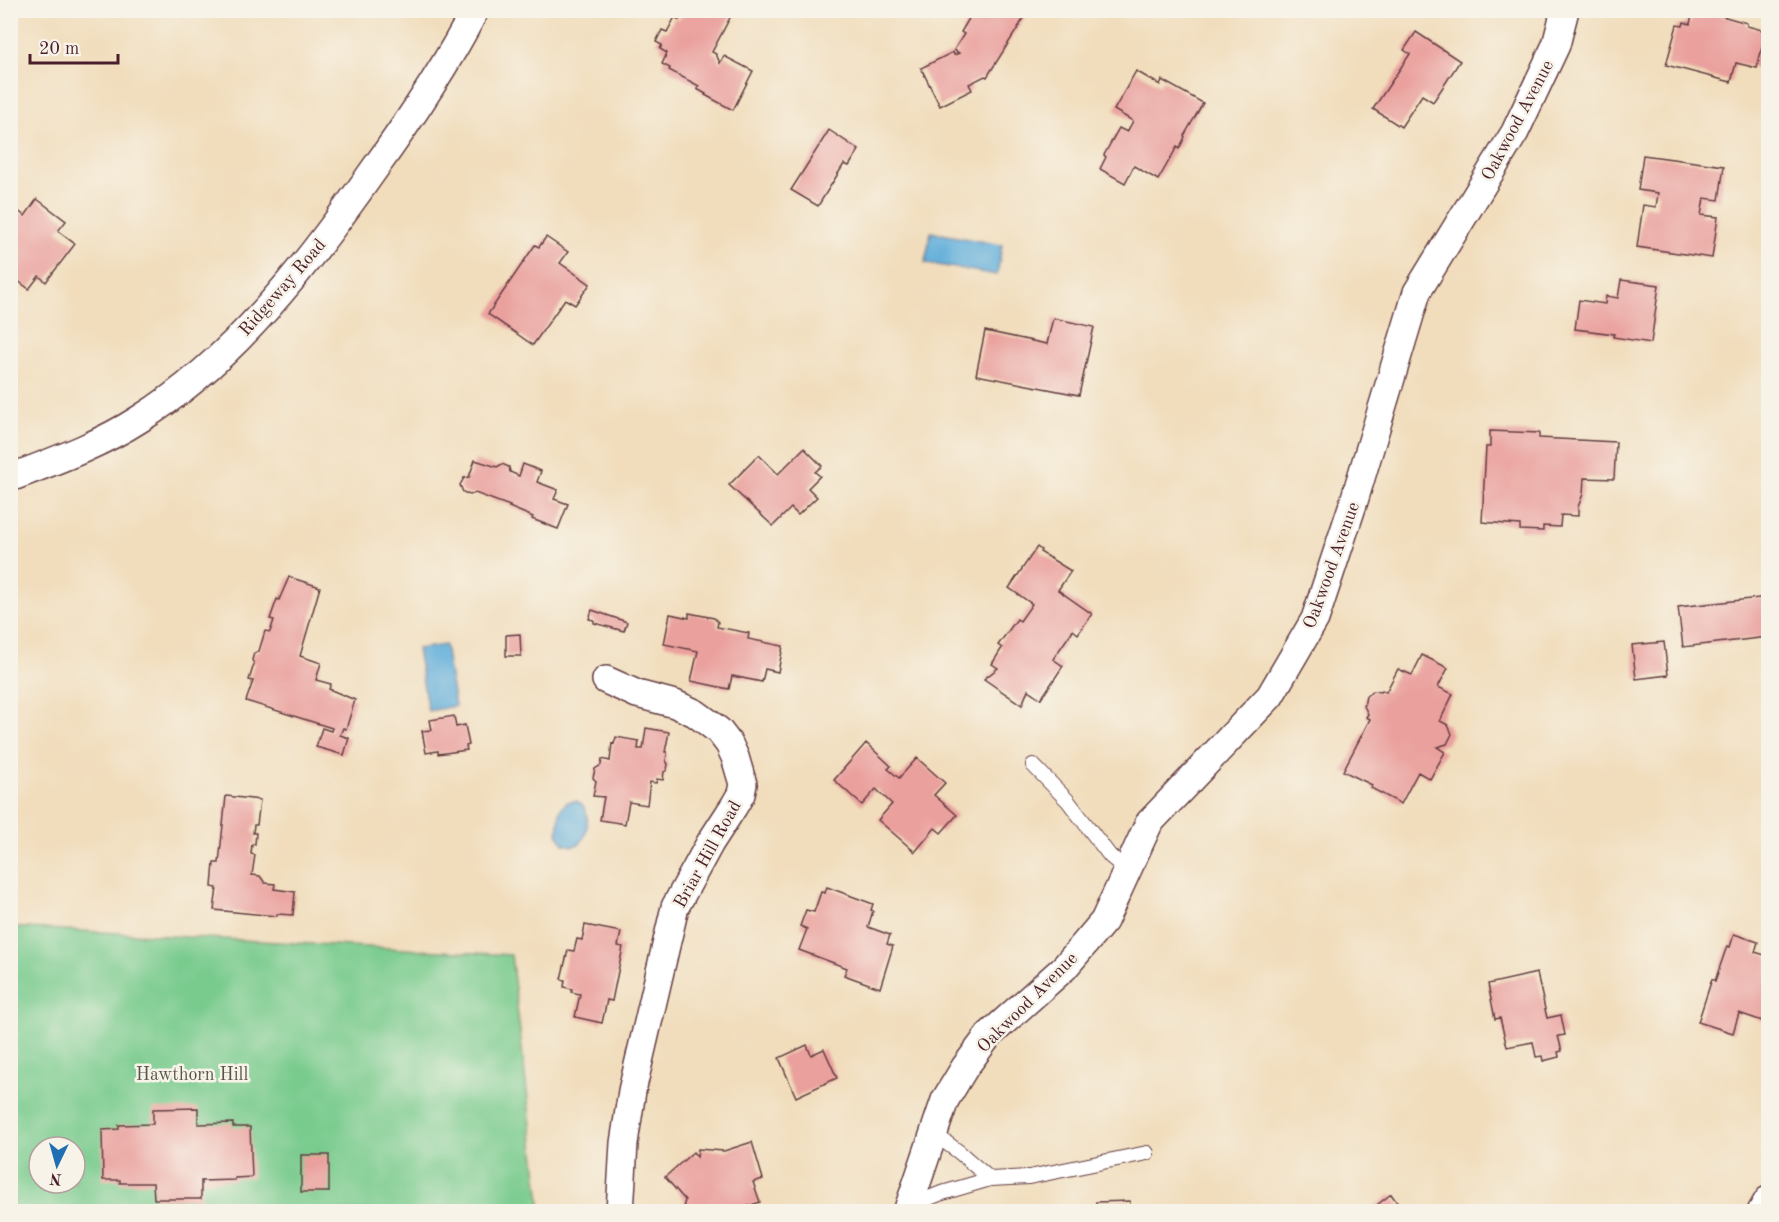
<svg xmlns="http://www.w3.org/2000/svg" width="1779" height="1222" font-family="'Old Standard TT',serif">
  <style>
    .green { fill: #78cb8d; stroke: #61755c; stroke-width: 1.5; fill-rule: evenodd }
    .water { fill: #60aeda; stroke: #556682; stroke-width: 1.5 }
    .building { fill: #eaa09d }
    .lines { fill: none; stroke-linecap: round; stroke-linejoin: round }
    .lane-casing { stroke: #633c41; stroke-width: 16 }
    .street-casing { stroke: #633c41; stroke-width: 30 }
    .lane { stroke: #fff; stroke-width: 14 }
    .street { stroke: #fff; stroke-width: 27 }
    .labels { text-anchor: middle; stroke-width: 5; stroke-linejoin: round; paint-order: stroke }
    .street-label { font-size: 18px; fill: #4a1f2b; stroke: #f7f3e8 }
    .park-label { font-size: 18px; fill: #585348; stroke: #f7f3e8 }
  </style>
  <rect width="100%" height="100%" fill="#f7f3e8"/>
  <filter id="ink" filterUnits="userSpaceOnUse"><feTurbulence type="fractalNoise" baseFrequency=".0167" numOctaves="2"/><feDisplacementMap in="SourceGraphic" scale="12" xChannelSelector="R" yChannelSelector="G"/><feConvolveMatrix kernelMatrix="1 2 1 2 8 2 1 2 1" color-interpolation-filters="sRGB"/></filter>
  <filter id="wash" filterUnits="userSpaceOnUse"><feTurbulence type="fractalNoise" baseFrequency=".008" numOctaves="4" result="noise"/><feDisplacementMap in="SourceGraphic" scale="24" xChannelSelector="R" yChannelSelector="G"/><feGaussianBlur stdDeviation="1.35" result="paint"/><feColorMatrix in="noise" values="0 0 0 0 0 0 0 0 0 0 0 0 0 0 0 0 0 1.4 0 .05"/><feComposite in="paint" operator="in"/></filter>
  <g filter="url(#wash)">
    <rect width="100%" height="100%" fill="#f1ddbc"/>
    <!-- green -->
    <path class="green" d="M10 927 511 955 541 1211H11ZM39 1147H75V1183H39Z"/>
    <!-- water -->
    <g class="water">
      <polygon points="931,232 1002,245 997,275 925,263"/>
      <polygon points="445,645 455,706 428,711 417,649"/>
      <path d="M576 801C592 807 589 833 580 844L573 846 564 844 558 835 560 810 567 802Z"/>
    </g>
    <g id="blocks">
      <!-- building -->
      <g class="building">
        <polygon points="684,10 734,10 712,52 716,54 720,63 724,56 753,71 733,110 705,95 706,94 697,89 699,86 669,70 670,68 662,64 667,53 660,49 662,45 656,42 662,30 667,32 675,17 679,20"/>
        <polygon points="974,10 1018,10 1026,15 987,77 985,76 969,84 972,90 940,106 921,68 953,52 954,55 959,53 954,50 964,34 961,32"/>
        <polygon points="1693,10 1701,10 1747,23 1747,26 1766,31 1757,68 1736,63 1731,82 1666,65 1677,25 1683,26 1684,22 1690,24"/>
        <polygon points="1416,32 1460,61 1433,102 1422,95 1401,127 1373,109 1410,54 1404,50"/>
        <polygon points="1136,71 1160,85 1162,80 1203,103 1184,136 1185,137 1179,149 1177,147 1158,180 1134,166 1125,183 1100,169 1106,157 1104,155 1119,128 1127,132 1133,121 1114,110"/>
        <polygon points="829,130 859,150 849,166 844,164 818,206 791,190"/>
        <polygon points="1643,155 1724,166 1719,200 1704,198 1701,215 1718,217 1712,258 1637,247 1643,205 1656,207 1658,193 1638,190"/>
        <polygon points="37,199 66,221 58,231 75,244 46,282 39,276 29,289 10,275 10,205 25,216"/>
        <polygon points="546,237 568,252 560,263 590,284 575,305 565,299 533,345 488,314 535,245 539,247"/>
        <polygon points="1621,280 1659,285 1651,343 1613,337 1614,334 1575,329 1579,300 1605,304 1606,296 1618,298"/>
        <polygon points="1053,318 1094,327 1079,395 976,375 985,331 1047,344"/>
        <polygon points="1490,431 1539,433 1539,438 1616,442 1614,479 1584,478 1583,494 1578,507 1578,516 1561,515 1560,527 1543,526 1543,531 1520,530 1520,525 1482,522 1486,447 1490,447"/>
        <polygon points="804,448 822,466 815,472 820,476 808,488 817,497 798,515 791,508 773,526 729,485 759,455 778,474"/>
        <polygon points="475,460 497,467 502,464 509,467 510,472 519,476 523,464 541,471 537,482 558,490 554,499 568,504 558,529 532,519 533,517 509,507 510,506 475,493 470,495 463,492 460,485 464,478 469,477"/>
        <polygon points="1037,547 1041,550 1040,552 1071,571 1058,590 1092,614 1078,634 1073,630 1053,659 1063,666 1041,699 1028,690 1022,705 984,679 998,668 992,664 1002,648 998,645 1017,619 1020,621 1032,604 1009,588"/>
        <polygon points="289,577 320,587 300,656 321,663 316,680 331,684 329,689 355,700 346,729 343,728 340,735 349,738 344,755 316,747 322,728 331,731 332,728 246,701 253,681 249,680 254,664 252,660 254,653 259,651 265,631 270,632 274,620 270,619 277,599 279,600"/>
        <polygon points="1768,597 1768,637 1683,647 1678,607"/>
        <polygon points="592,610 627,622 624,631 594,623 594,620 589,619"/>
        <polygon points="689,613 714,618 718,622 717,627 749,633 748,639 783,646 778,672 765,669 762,682 732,676 729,689 691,681 698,651 664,644 670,614 689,618"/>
        <polygon points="520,634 521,656 506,656 506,635"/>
        <polygon points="1664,642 1668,675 1636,679 1632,645"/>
        <polygon points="1422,655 1448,668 1438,687 1453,694 1440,721 1448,725 1452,734 1447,744 1437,747 1445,752 1430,779 1418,772 1401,804 1371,788 1372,785 1343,771 1370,719 1366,717 1368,714 1364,706 1366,696 1373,691 1381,692 1382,690 1386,692 1398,669 1412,675"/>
        <polygon points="454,716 456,727 465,725 469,745 466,746 467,750 438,754 438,751 426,753 422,731 432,730 430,720"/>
        <polygon points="646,728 669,732 665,752 667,752 666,761 668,764 667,770 664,772 663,780 657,779 656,783 650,782 647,805 629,802 625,824 600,820 604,797 593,796 596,781 593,778 595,769 601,765 602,759 610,761 612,743 614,744 616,737 639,741 638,749 643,749"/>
        <polygon points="866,743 891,766 888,769 899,778 917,758 945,783 934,795 957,815 941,833 935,828 915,852 878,820 892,804 876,789 862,805 834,780"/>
        <polygon points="226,796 260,800 257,825 254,825 253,833 256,833 255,844 252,844 251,854 255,855 252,875 260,876 265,883 275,884 274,889 295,892 293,915 277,914 277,916 214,910 217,888 212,887 214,863 219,863"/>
        <polygon points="827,887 873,904 871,910 873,911 868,927 890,935 887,944 893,946 880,988 844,975 847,968 799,950 807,929 800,926 806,910 814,912 821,892 825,893"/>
        <polygon points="585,925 621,932 618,946 623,947 612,1001 607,1000 602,1023 575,1017 580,994 571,992 572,989 564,987 565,980 561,979 568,950 574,951 577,939 582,940"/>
        <polygon points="1734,934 1758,942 1755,952 1768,956 1768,1023 1739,1013 1733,1033 1698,1022 1712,979 1715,981 1727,946 1730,947"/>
        <polygon points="1537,973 1547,1018 1561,1015 1565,1035 1558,1036 1562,1051 1558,1052 1559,1057 1543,1061 1542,1056 1536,1057 1533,1042 1507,1047 1500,1018 1495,1019 1488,984"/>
        <polygon points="807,1045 811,1055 824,1049 837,1078 796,1097 779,1058"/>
        <polygon points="198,1108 198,1124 233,1123 233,1127 250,1127 252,1177 235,1178 235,1180 201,1181 201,1199 154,1199 153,1183 120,1183 120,1180 103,1180 102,1130 119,1129 119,1125 153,1124 153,1109"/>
        <polygon points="752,1142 763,1179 753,1182 760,1202 740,1209 739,1206 735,1207 734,1212 682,1212 685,1200 665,1177 693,1152 697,1157 698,1149 724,1151"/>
        <rect x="301" y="1155" width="28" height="37"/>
        <polygon points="1391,1194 1404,1212 1368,1212"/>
        <polygon points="1130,1201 1131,1212 1096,1212 1096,1202"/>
      </g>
    </g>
  </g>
  <g filter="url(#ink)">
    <use href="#blocks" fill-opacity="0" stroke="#633c41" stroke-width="1.5"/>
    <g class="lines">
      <!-- lane casing -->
      <g class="lane-casing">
        <g id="lane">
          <polyline points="1033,765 1068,801 1110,856 1127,870"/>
          <polyline points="933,1133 959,1152 990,1179"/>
          <polyline points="910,1206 939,1194 990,1179 1029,1177 1147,1153"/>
        </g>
      </g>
      <!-- street casing -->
      <g class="street-casing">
        <g id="street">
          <path d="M10 478C54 461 99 445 138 420 233 362 310 261 373 171 410 120 446 66 475 10"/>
          <polyline points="606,680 637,694 675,704 695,713 706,721 719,731 729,744 735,757 743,784 741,794 734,806 710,843 675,907 632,1091 624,1143 620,1212"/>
          <polyline points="907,1212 945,1100 965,1067 989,1035 1064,968 1104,921 1149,823 1270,696 1315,619 1354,501 1417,292 1515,132 1556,45 1565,10"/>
          <polyline points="1761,1212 1768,1200"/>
        </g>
      </g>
      <!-- lane -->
      <use href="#lane" class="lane"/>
      <!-- street -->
      <use href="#street" class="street"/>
    </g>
  </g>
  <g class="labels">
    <!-- street labels -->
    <g class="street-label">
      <text transform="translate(1517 120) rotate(-62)" y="6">Oakwood Avenue</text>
      <text transform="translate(282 287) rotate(-49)" y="6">Ridgeway Road</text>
      <text transform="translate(1331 565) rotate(-70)" y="6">Oakwood Avenue</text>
      <text transform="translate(707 854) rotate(-61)" y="6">Briar Hill Road</text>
      <text transform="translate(1027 1002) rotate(-45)" y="6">Oakwood Avenue</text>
    </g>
    <!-- park labels -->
    <g class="park-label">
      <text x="192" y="1080">Hawthorn Hill</text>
    </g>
  </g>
  <!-- margin -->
  <rect width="1779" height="1222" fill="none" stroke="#f7f3e8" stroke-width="36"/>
  <!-- north arrow -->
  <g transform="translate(57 1165) rotate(185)"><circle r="28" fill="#f7f3e8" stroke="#b29e9c" stroke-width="1.5"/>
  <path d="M0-4.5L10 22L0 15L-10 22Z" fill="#1f6fb2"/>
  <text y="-9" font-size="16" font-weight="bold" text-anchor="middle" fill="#4a1f2b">N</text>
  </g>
  <!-- scale -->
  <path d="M30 54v9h88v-9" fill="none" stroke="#4a1f2b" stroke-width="3"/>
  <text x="39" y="54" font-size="18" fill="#4a1f2b" stroke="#f7f3e8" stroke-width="4.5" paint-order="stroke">20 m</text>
</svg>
